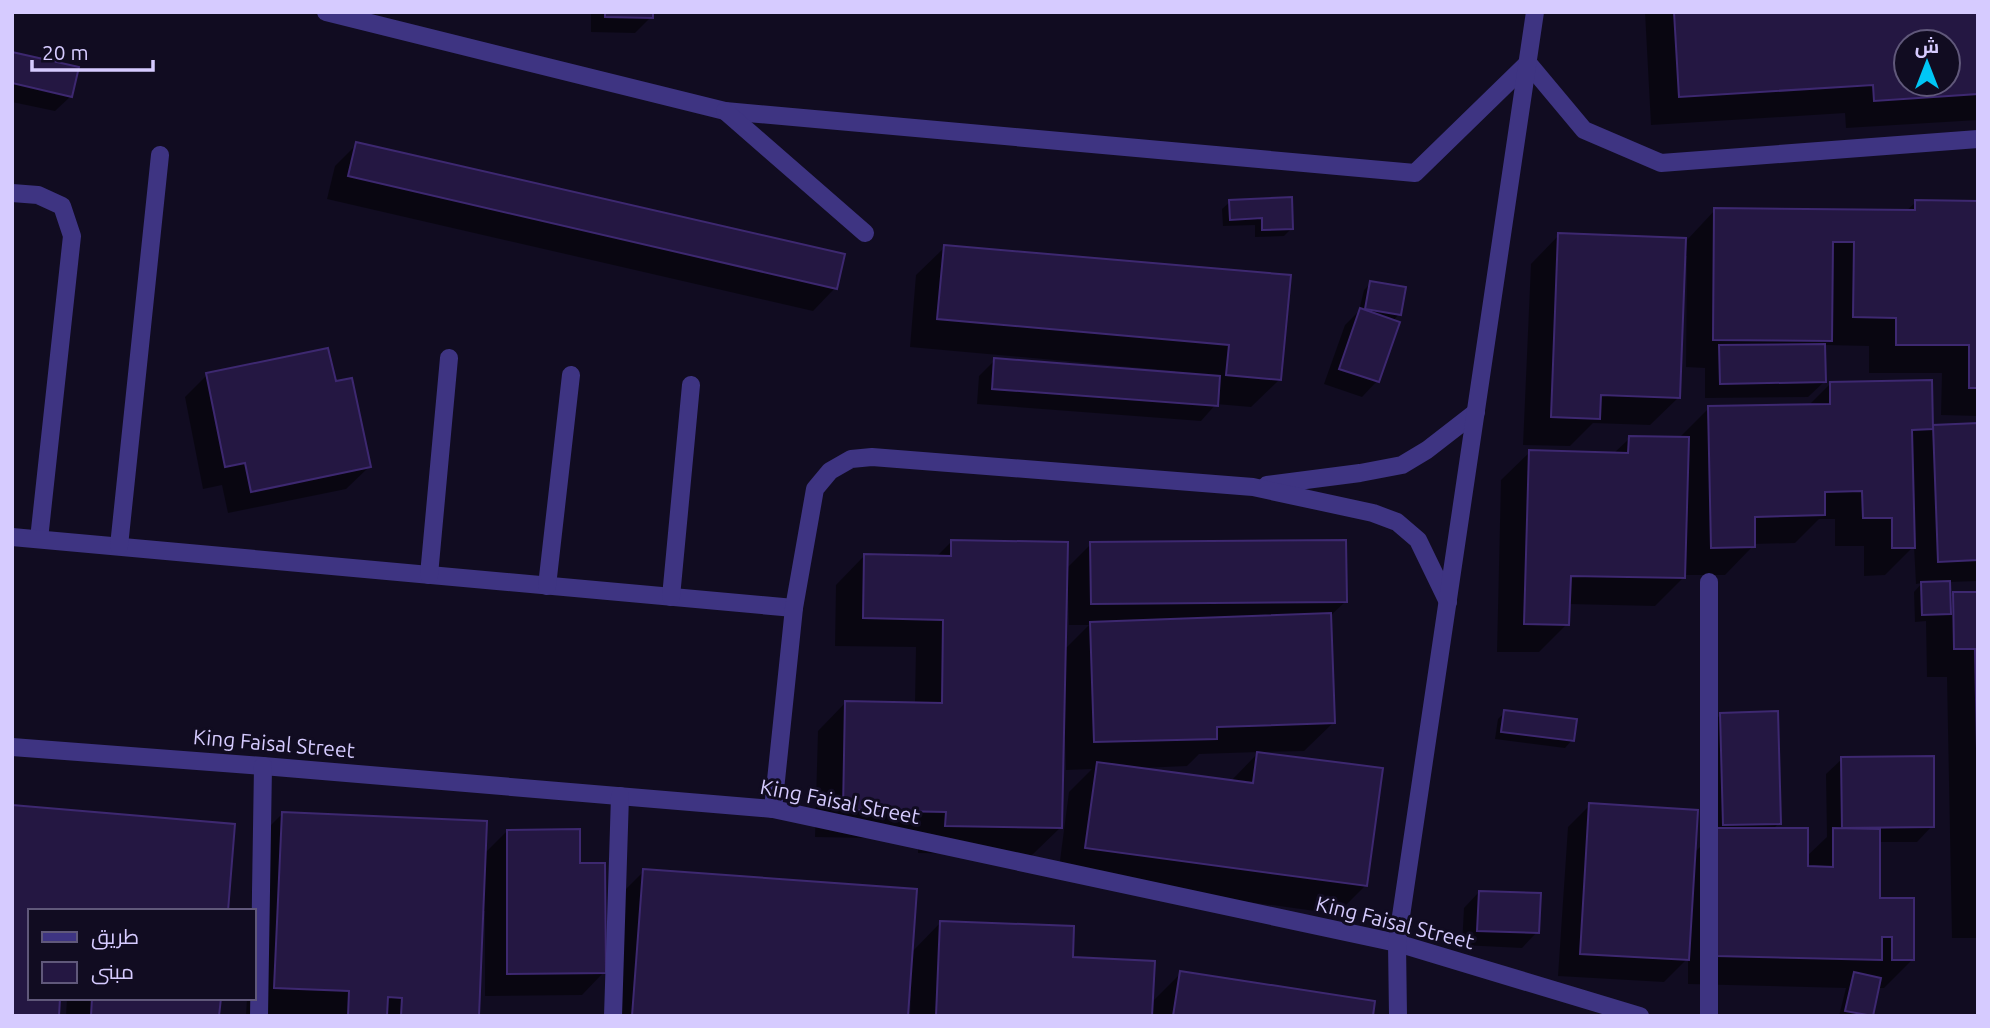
<svg xmlns="http://www.w3.org/2000/svg" width="1990" height="1028" font-family="Ubuntu,Cairo,sans-serif">
  <style>
    .shadow { fill: #0007; fill-rule: evenodd }
    .building { fill: #241742; stroke: #3d2870; stroke-width: 2; fill-rule: evenodd }
    .lines { fill: none; stroke-linecap: round; stroke-linejoin: round }
    .service { stroke: #3e3482; stroke-width: 18 }
    .minor { stroke: #3e3482; stroke-width: 18 }
    .labels { text-anchor: middle; stroke-width: 6; stroke-linejoin: round; paint-order: stroke }
    .street-label { font-size: 21px; fill: #d6cbff; stroke: #110c21 }
  </style>
  <rect width="100%" height="100%" fill="#110c21"/>
  <!-- shadow -->
  <g class="shadow">
    <polygon points="591,12 651,12 651,17 635,33 591,32"/>
    <path d="M1645 12H1978V120L1846 128 1845 113 1651 125ZM1906 42H1948V84H1906Z"/>
    <polygon points="12,54 71,96 55,111 12,102"/>
    <polygon points="357,144 835,288 813,311 327,199 335,166"/>
    <polygon points="1230,202 1292,228 1284,236 1255,237 1255,225 1223,226 1222,209"/>
    <polygon points="1916,202 1978,203 1978,416 1941,415 1942,373 1869,373 1869,346 1826,345 1823,347 1824,382 1808,397 1705,398 1705,368 1686,367 1687,256 1683,256 1679,397 1650,425 1593,423 1570,446 1523,445 1531,264 1559,235 1687,240 1715,210 1906,211"/>
    <polygon points="945,247 1289,277 1280,379 1251,407 1216,404 1201,421 977,404 979,376 995,360 1175,374 1175,371 910,347 916,275"/>
    <polygon points="1371,283 1399,314 1393,321 1377,381 1362,397 1324,384 1345,325 1359,311 1364,290"/>
    <polygon points="207,375 334,383 369,467 346,489 228,513 222,485 203,489 185,397"/>
    <polygon points="1831,383 1931,429 1934,427 1978,425 1978,581 1948,582 1948,599 1954,594 1978,594 1978,938 1952,938 1947,677 1927,677 1926,621 1915,622 1914,592 1922,583 1916,584 1914,546 1885,575 1864,576 1864,546 1835,546 1835,519 1819,519 1795,543 1753,544 1753,546 1725,575 1683,575 1683,578 1655,606 1568,604 1567,624 1539,652 1497,652 1501,480 1530,452 1613,454 1630,438 1681,439 1681,436 1709,408 1808,406"/>
    <path d="M951 542 1066 569 1091 544 1345 602 1329 617 1333 723 1304 751 1263 752V754L1366 885 1337 914 1058 876 1069 792 1092 769 1066 770 1065 739H1062L1061 827 1032 855 918 853V839L815 837 818 731 846 702 915 704 916 647 835 646 836 585 864 556 936 557ZM1065 592H1068L1069 625H1089L1064 650ZM1259 752 1230 782 1142 770V768L1187 766 1199 754Z"/>
    <polygon points="1505,712 1572,740 1565,748 1495,739 1498,719"/>
    <polygon points="1721,714 1779,823 1772,830 1806,857 1827,837 1826,774 1842,759 1932,826 1917,842 1878,842 1878,900 1912,960 1884,988 1877,988 1871,1016 1839,1016 1846,988 1688,984 1688,958 1664,982 1558,976 1568,827 1590,805 1694,853 1708,839 1706,730"/>
    <polygon points="282,814 484,854 507,831 578,865 604,972 582,995 485,996 485,911 482,911 478,1016 246,1016 247,998 254,998 254,911 251,911 254,842"/>
    <polygon points="644,871 911,953 941,922 1071,959 1151,1003 1181,973 1371,1016 910,1016 911,994 908,993 906,1016 606,1016 615,900"/>
    <polygon points="1479,892 1537,932 1522,948 1462,945 1464,908"/>
    <polygon points="67,998 219,998 218,1016 66,1016"/>
  </g>
  <!-- building -->
  <g class="building">
    <polygon points="605,12 653,12 653,18 605,17"/>
    <path d="M1674 12H1978V94L1874 101 1873 85 1679 97ZM1906 42H1948V84H1906Z"/>
    <polygon points="12,52 79,67 72,97 12,83"/>
    <polygon points="356,142 845,254 837,289 348,176"/>
    <polygon points="1292,197 1293,229 1262,230 1262,218 1230,220 1229,200"/>
    <polygon points="1915,200 1978,201 1978,388 1969,388 1969,345 1896,345 1896,318 1853,317 1854,242 1833,242 1832,341 1713,340 1714,208 1915,210"/>
    <polygon points="1558,233 1686,238 1680,398 1601,395 1600,419 1551,417"/>
    <polygon points="944,245 1291,275 1281,380 1226,375 1229,345 937,319"/>
    <polygon points="1370,281 1406,287 1401,315 1365,309"/>
    <polygon points="1360,308 1400,322 1379,382 1339,369"/>
    <polygon points="1825,344 1826,382 1720,384 1719,345"/>
    <polygon points="328,348 336,381 352,378 371,467 251,492 245,463 225,467 206,373"/>
    <polygon points="994,358 1220,376 1218,406 992,389"/>
    <polygon points="1932,380 1933,429 1912,430 1915,548 1892,548 1892,518 1863,518 1862,491 1825,492 1825,515 1755,517 1755,547 1711,548 1708,406 1830,404 1830,382"/>
    <polygon points="1978,423 1978,560 1938,562 1933,425"/>
    <polygon points="1629,436 1689,437 1685,578 1571,576 1569,625 1524,624 1529,450 1628,453"/>
    <polygon points="951,540 1068,542 1062,828 945,826 946,812 843,810 845,701 942,703 943,620 863,618 864,554 951,556"/>
    <polygon points="1346,540 1347,602 1091,604 1090,542"/>
    <polygon points="1950,581 1951,614 1922,615 1921,582"/>
    <polygon points="1953,592 1978,592 1978,799 1975,649 1954,649"/>
    <polygon points="1331,613 1335,723 1217,727 1217,739 1094,742 1090,622"/>
    <polygon points="1504,710 1577,719 1574,741 1501,732"/>
    <polygon points="1778,711 1781,824 1723,825 1720,713"/>
    <polygon points="1257,752 1383,768 1367,886 1085,848 1097,762 1253,783"/>
    <polygon points="1934,756 1934,827 1842,828 1841,757"/>
    <polygon points="1589,803 1698,810 1689,960 1580,954"/>
    <polygon points="12,805 235,824 228,911 30,911 30,998 60,998 59,1016 12,1016"/>
    <polygon points="282,812 487,821 479,1016 401,1016 402,998 388,997 387,1016 348,1016 349,991 274,988"/>
    <polygon points="1717,828 1808,828 1808,866 1833,867 1833,828 1880,829 1880,898 1914,898 1914,960 1892,960 1892,937 1882,937 1882,960 1716,956"/>
    <polygon points="580,829 580,863 605,863 606,973 507,974 507,830"/>
    <polygon points="643,869 917,889 908,1016 632,1016"/>
    <polygon points="1479,891 1541,893 1539,933 1477,931"/>
    <polygon points="940,921 1074,926 1073,957 1155,961 1152,1016 936,1016"/>
    <polygon points="1180,971 1375,1001 1373,1016 1173,1016"/>
    <polygon points="1854,972 1881,978 1873,1016 1845,1011"/>
    <polygon points="92,998 221,998 219,1016 91,1016"/>
  </g>
  <g class="lines">
    <!-- service -->
    <g class="service">
      <polyline points="12,193 38,195 62,206 72,236 39,539"/>
      <polyline points="1267,485 1360,473 1402,465 1427,450 1476,412"/>
      <polyline points="12,537 794,608"/>
      <polyline points="119,546 160,155"/>
      <polyline points="429,575 449,358"/>
      <polyline points="547,586 571,375"/>
      <polyline points="671,597 691,385"/>
      <polyline points="773,809 794,608 815,489 830,471 851,459 872,457 1253,487 1373,513 1397,522 1418,540 1448,602"/>
    </g>
    <!-- minor -->
    <g class="minor">
      <polyline points="326,12 725,111 1415,173 1528,63 1584,130 1661,163 1978,139"/>
      <polyline points="725,111 865,233"/>
      <polyline points="1709,582 1709,1016"/>
      <polyline points="12,747 263,766 773,809 1397,943 1640,1016"/>
      <polyline points="259,1016 263,766"/>
      <polyline points="613,1016 620,796"/>
      <polyline points="1398,1016 1397,943 1535,12"/>
    </g>
  </g>
  <g class="labels">
    <!-- street labels -->
    <g class="street-label">
      <text transform="translate(274 744) rotate(5)" y="7">King Faisal Street</text>
      <text transform="translate(840 802) rotate(11)" y="7">King Faisal Street</text>
      <text transform="translate(1395 923) rotate(14)" y="7">King Faisal Street</text>
    </g>
  </g>
  <!-- border -->
  <rect width="1990" height="1028" fill="none" stroke="#d6cbff" stroke-width="28"/>
  <!-- legend -->
  <rect x="28" y="909" width="228" height="91" fill="#110c21" stroke="#60587a" stroke-width="2"/>
  <rect x="42" y="932" width="35" height="10" fill="#3e3482" stroke="#60587a" stroke-width="2"/>
  <text x="91" y="944" font-size="21" fill="#d6cbff">طريق</text>
  <rect x="42" y="962" width="35" height="21" fill="#241742" stroke="#60587a" stroke-width="2"/>
  <text x="91" y="979" font-size="21" fill="#d6cbff">مبنى</text>
  <!-- north arrow -->
  <g transform="translate(1927 63)"><circle r="33" fill="#110c21" stroke="#60587a" stroke-width="2"/>
  <path d="M0-5L12 26L0 18L-12 26Z" fill="#00c7f6"/>
  <text y="-10" font-size="19" font-weight="bold" text-anchor="middle" fill="#d6cbff">ش</text>
  </g>
  <!-- scale -->
  <path d="M32 60v10h121v-10" fill="none" stroke="#d6cbff" stroke-width="3.5"/>
  <text x="42" y="60" font-size="21" fill="#d6cbff" stroke="#110c21" stroke-width="5" paint-order="stroke">20 m</text>
</svg>
